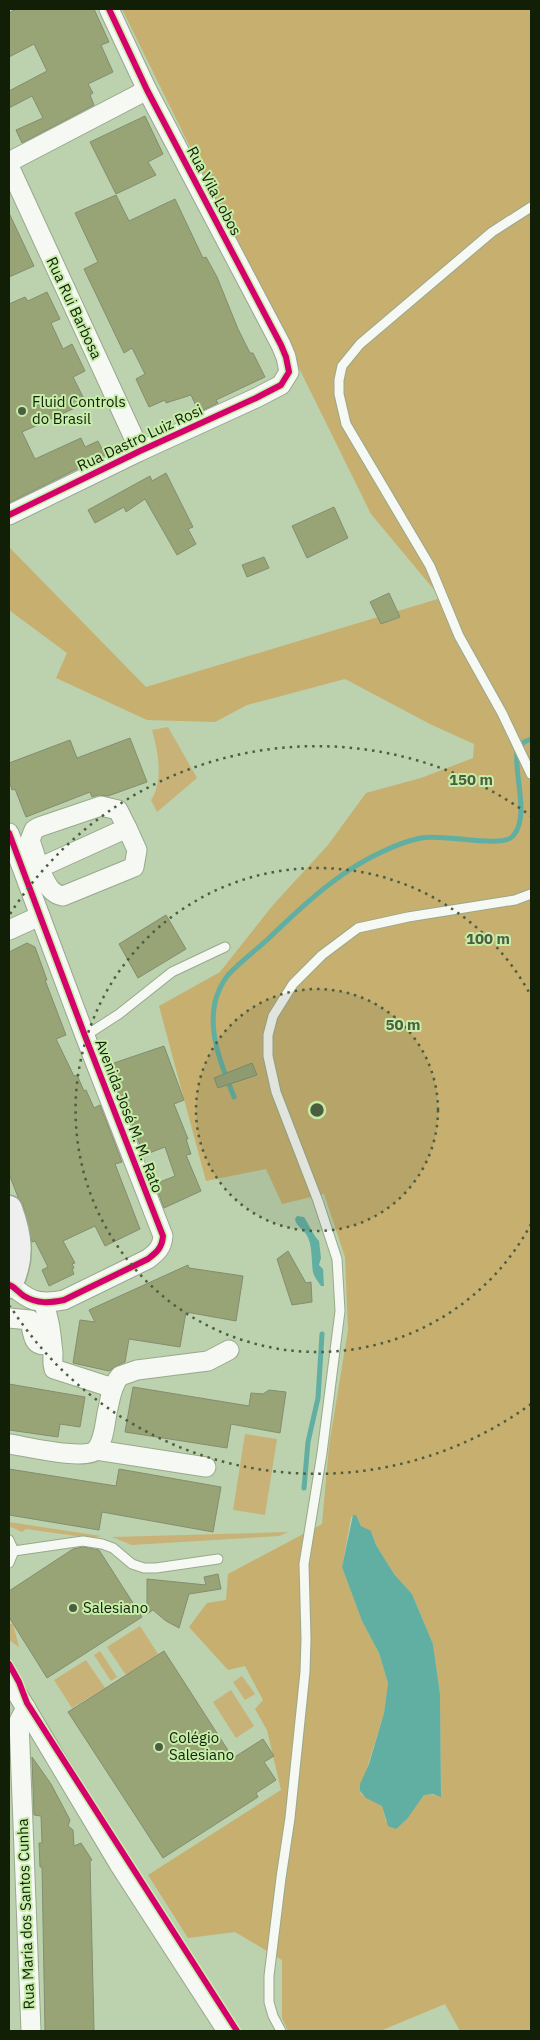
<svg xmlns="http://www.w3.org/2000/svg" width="540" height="2040" font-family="'IBM Plex Sans',sans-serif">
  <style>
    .green { fill: #c8b278 }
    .forest { fill: #c6af6f; fill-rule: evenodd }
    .water { fill: #60afa2 }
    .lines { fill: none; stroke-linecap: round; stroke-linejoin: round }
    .stream { stroke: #60afa2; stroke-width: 5 }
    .building { fill: #98a376; stroke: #838e6f }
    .lane-casing { stroke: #98a98c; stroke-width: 11 }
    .street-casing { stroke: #98a98c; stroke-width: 21 }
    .secondary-casing { stroke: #98a98c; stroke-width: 29 }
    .lane { stroke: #f5f8f3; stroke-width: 9 }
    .street { stroke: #f5f8f3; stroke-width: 19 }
    .secondary { stroke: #eeefee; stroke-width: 26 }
    .cycleway-casing { stroke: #c7edaa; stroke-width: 9 }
    .cycleway { stroke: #d6006c; stroke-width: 6 }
    .ring { fill: none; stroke: #4d5d40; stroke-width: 2.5; stroke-dasharray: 2.5 5 }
    .poi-dot { fill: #4d5d40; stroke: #c7edaa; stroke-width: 2 }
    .labels { text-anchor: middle; stroke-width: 4; stroke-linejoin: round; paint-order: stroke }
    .street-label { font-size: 15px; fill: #111f06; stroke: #c7edaa }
    .poi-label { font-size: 15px; fill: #111f06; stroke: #c7edaa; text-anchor: start }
    .centre { fill: #4d5d40; stroke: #c7edaa; stroke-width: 2.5 }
    .ring-label { font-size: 15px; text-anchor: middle; font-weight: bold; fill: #4d5d40; stroke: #c7edaa; stroke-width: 4; stroke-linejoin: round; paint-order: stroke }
  </style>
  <rect width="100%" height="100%" fill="#bcd1ad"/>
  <!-- green -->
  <g class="green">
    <path d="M168 727 197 778 157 812 151 800C164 781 158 751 152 730Z"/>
    <polygon points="245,1434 277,1439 265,1515 233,1510"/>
    <polygon points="9,1522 101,1536 91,1538 26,1529 22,1532 9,1526"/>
    <polygon points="288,1532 279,1536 132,1545 112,1537"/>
    <polygon points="9,1624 13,1624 19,1647 9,1640"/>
    <polygon points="140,1626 158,1654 126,1675 107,1647"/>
    <polygon points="100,1651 117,1677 111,1681 94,1655"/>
    <polygon points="86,1660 105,1688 72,1708 54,1680"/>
    <polygon points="242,1676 255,1694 245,1700 233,1682"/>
    <polygon points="231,1690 254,1726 236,1738 213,1702"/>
  </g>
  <!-- forest -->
  <path class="forest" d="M122 9H531V2031H460L445 2004 380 2031H288L282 2018V1960L235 1932 188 1938 148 1875 281 1790 267 1730 255 1709 263 1700 245 1666 228 1670 189 1627 207 1603 226 1600 228 1574 322 1524 329 1446 348 1330 345 1257 324 1194 282 1204 266 1169 206 1181 159 1006 220 972 273 905 328 845 366 793 421 778 473 758 474 744 432 725 345 679 247 705 215 722 147 720 56 678 67 653 9 610V547L146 687 441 598 371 514ZM356 1515 361 1526 372 1533 376 1545 394 1574 412 1594 433 1644 440 1694 441 1796 427 1794 424 1795 403 1823 386 1822 382 1806 361 1794 360 1791 384 1713 388 1683 379 1653 362 1621 342 1567 351 1517Z"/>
  <!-- water -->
  <g class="water">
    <path d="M297 1216 304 1217C308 1223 315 1238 319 1241L321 1258 319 1265 323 1269 324 1286H321C318 1281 314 1277 313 1272 311 1261 313 1244 306 1234 302 1228 296 1226 295 1219Z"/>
    <polygon points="353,1515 356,1515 361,1526 371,1531 376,1545 394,1574 412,1594 433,1644 440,1694 441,1797 433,1794 424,1795 407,1819 396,1829 388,1826 382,1806 366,1798 360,1791 360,1784 369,1764 384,1713 388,1683 379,1653 362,1621 342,1567"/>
  </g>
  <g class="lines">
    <!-- stream -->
    <g class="stream">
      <polyline points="520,747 524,742 531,739"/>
      <path d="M234 1097C222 1066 208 1035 215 1002 217 993 223 981 228 975 240 962 255 951 268 939 291 917 316 893 342 875 363 860 396 843 421 838 441 833 502 849 513 836 530 817 514 776 517 751"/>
      <polyline points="304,1488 308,1442 318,1398 322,1334"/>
    </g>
  </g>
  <!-- building -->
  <g class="building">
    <polygon points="16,9 94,9 109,42 101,45 113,72 88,84 93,93 90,95 94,105 22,143 16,130 43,118 32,96 9,108 9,91 47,71 34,44 9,57 9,13"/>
    <polygon points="145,116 163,154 148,162 156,175 116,194 90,142"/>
    <polygon points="116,195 129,221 175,199 203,258 206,257 217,277 238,329 250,353 253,353 265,377 216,400 218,403 199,412 191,395 166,403 165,400 149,407 136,379 145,374 132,348 124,353 84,269 98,262 75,213"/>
    <polygon points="9,213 34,266 9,277"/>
    <polygon points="47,292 60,319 51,323 63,349 72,344 85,371 73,377 86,403 22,432 35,459 81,438 85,447 98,441 105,455 9,503 9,304 25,297 28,301"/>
    <polygon points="166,473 193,527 188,529 196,544 177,555 145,499 126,512 124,507 95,523 88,510 150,476 152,481"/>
    <polygon points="334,507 348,538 307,558 292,526"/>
    <polygon points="264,557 269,568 247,577 242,565"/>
    <polygon points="389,593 400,617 381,624 370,602"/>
    <polygon points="130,738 147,782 108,796 98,795 92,797 90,792 26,817 15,789 12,790 9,780 9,763 70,740 77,758"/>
    <polygon points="166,915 186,949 138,978 119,944"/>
    <polygon points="27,943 35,947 47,980 45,980 66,1035 56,1039 74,1076 77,1075 84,1091 86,1090 94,1108 100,1105 122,1162 115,1164 140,1229 105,1246 95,1226 63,1241 75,1263 72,1264 74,1268 72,1269 74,1274 49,1286 42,1270 48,1267 35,1241 32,1242 23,1204 18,1197 9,1174 9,952"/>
    <polygon points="164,1046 184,1100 174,1104 188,1139 186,1139 191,1154 186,1155 201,1191 164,1208 155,1184 175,1176 165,1147 144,1155 108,1065"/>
    <polygon points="252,1063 257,1075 218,1088 214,1078"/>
    <polygon points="288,1251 306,1283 311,1282 312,1302 292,1305 277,1259"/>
    <polygon points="188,1265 189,1268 243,1276 236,1321 186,1312 180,1347 129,1339 125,1362 116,1366 109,1371 73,1363 80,1320 95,1322 89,1310"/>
    <polygon points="9,1384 85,1397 80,1427 60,1424 58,1437 9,1430"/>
    <polygon points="133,1387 249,1406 251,1393 263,1394 269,1390 286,1392 280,1433 231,1424 227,1448 125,1432"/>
    <polygon points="9,1469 116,1486 119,1469 221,1487 213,1532 102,1512 99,1530 9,1515"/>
    <polygon points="83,1547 99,1550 142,1617 47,1678 9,1617 9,1591 73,1549"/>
    <polygon points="218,1574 221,1589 189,1594 179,1628 166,1621 153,1610 147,1614 147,1579 206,1585 204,1577"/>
    <polygon points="164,1651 233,1758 263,1739 274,1756 264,1762 276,1780 256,1793 258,1797 163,1858 68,1712"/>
    <polygon points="32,1757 51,1784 70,1820 68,1826 73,1830 74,1846 81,1843 92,1860 90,1861 94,2031 45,2031 42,1867 40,1867 39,1843 42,1843 41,1816 34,1815"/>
  </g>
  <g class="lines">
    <!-- lane casing -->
    <g class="lane-casing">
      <g id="lane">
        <polyline points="531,207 492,232 360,344 342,366 339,380 339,394 346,424 430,566 459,636 502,713 531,774"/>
        <polyline points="85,1036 119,1014 172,972 225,947"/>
        <polyline points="9,1540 14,1551 83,1541 102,1544 113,1548 132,1564 144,1568 156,1568 218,1559"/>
        <polyline points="9,1563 14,1551"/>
        <polyline points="281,2031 273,2016 269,2002 269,1976 281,1878 290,1818 305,1672 306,1639 304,1564 322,1453 340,1311 337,1259 318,1201 276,1092 268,1056 268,1035 273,1016 293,984 322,955 358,928 408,917 515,900 531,894"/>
      </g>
    </g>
    <!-- street casing -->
    <g class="street-casing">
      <g id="street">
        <polyline points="9,162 147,90"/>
        <polyline points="9,166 140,451"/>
        <polyline points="9,515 140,451 256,398 281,385 289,372 286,357 281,345 147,90 109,9"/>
        <path d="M127 828 137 850 134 867 63 896C49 894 45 880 39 868Z"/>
        <path d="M9 833 85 1036 163 1236C162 1248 157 1252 148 1259L64 1300C38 1305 29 1301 10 1284"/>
        <polyline points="28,873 39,868 30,840 34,830 39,827 101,806 118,810 127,828"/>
        <polyline points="9,930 40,916"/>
        <path d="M43 1302C50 1319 51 1335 53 1353 53 1360 52 1363 54 1369L113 1388"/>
        <path d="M9 1318 30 1320C33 1334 32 1350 51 1343"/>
        <path d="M9 1444C24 1446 87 1461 96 1450 104 1441 105 1423 107 1413 110 1401 111 1386 120 1376L137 1370 208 1361 229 1350"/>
        <polyline points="96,1450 206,1467"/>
        <polyline points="9,1680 119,1864 227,2031"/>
        <polyline points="26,1708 19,1721 31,2031"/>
      </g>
    </g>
    <!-- secondary casing -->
    <g class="secondary-casing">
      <path id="secondary" d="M9 1209C19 1236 22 1258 9 1285"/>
    </g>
    <!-- lane -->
    <use href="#lane" class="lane"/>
    <!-- street -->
    <use href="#street" class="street"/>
    <!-- secondary -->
    <use href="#secondary" class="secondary"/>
    <!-- cycleway casing -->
    <g class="cycleway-casing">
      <g id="cycleway">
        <polyline points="9,515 140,451 256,398 281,385 289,372 286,357 281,345 147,90 109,9"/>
        <path d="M9 833 85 1036 163 1236C162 1248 157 1252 148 1259L64 1300C50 1303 37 1304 24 1296 19 1293 14 1286 9 1285"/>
        <polyline points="9,1664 19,1682 27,1703 237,2031"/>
      </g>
    </g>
    <!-- cycleway -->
    <use href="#cycleway" class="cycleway"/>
  </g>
  <!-- distance rings -->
  <circle cx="317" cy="1110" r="121" fill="#4d5d40" fill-opacity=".12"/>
  <g class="ring">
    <circle cx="317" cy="1110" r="121"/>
    <path d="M531 1224A242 242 0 1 1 531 996"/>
    <path d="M531 1404A364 364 0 0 1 10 1306M10 914A364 364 0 0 1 531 816"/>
  </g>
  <!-- markers -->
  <g class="poi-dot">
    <circle cx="22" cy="411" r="5"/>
    <circle cx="73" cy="1608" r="5"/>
    <circle cx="159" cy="1747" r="5"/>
  </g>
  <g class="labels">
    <!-- street labels -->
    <g class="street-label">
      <text transform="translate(214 191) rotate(62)" y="5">Rua Vila Lobos</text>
      <text transform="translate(74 308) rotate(65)" y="5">Rua Rui Barbosa</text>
      <text transform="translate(140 438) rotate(-25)" y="5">Rua Dastro Luiz Rosi</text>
      <text transform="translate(129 1116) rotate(69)" y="5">Avenida José M. M. Rato</text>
      <text transform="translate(26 1914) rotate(-92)" y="5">Rua Maria dos Santos Cunha</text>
    </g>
    <!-- poi labels -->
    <g class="poi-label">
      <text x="32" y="407">Fluid Controls<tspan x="32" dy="17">do Brasil</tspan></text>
      <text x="83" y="1613">Salesiano</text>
      <text x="169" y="1743">Colégio<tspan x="169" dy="17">Salesiano</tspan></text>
    </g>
  </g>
  <circle cx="317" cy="1110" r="8" class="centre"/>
  <g class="ring-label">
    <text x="471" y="785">150 m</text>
    <text x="488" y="944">100 m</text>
    <text x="403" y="1030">50 m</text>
  </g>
  <!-- border -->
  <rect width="540" height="2040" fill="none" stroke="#111f06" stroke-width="20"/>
</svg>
